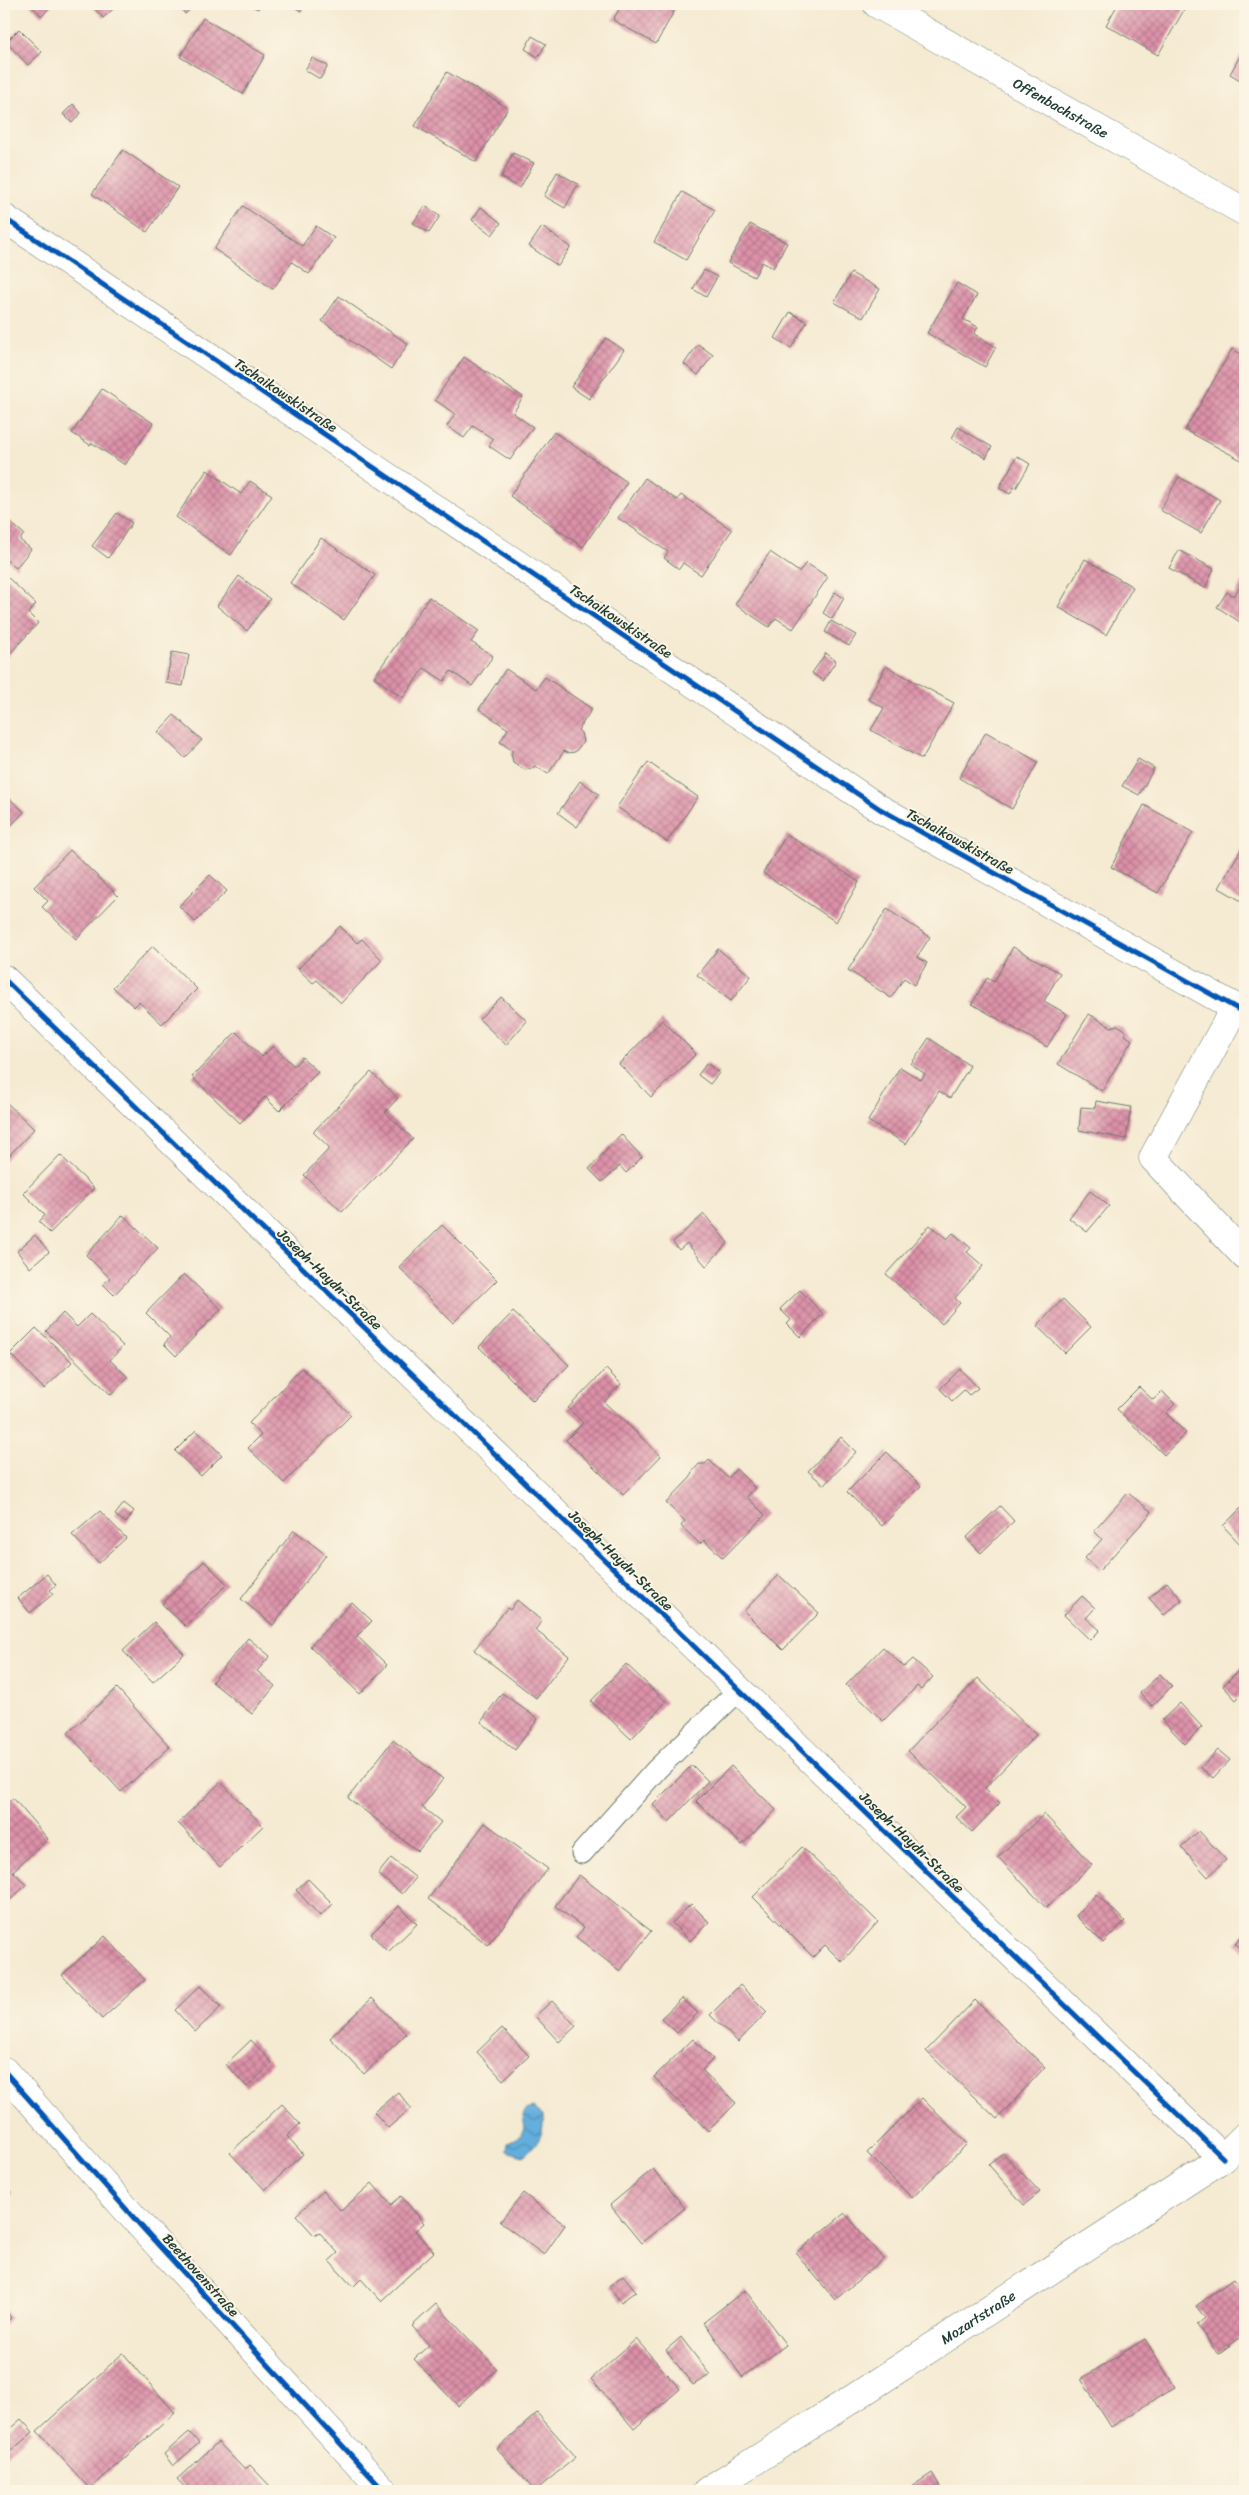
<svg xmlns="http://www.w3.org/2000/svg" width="1249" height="2495" font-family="Sriracha,sans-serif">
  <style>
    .water { fill: url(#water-waves); stroke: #417688 }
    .building { fill: url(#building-cross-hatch) }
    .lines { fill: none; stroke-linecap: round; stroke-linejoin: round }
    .lane-casing { stroke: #6a7a6b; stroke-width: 23 }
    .street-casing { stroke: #6a7a6b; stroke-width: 29 }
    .lane { stroke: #fff; stroke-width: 21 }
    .street { stroke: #fff; stroke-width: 28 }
    .cycleway-casing { stroke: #fcf5e5; stroke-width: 8 }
    .cycleway { stroke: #0057b8; stroke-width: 5 }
    .labels { text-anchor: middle; stroke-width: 4; stroke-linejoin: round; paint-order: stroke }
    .street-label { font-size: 14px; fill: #1f3d34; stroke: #fcf5e5 }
  </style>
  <defs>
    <pattern id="water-waves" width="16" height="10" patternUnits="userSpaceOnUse" patternTransform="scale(1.25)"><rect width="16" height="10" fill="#63aedc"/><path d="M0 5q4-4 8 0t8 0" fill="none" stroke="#518fb3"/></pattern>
    <pattern id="building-cross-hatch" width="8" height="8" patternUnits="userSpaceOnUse" patternTransform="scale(1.25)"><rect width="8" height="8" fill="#dd91a9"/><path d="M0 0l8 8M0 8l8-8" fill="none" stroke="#b3788a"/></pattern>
  </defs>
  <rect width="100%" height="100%" fill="#fcf5e5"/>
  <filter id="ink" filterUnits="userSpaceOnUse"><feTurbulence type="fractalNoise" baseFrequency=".02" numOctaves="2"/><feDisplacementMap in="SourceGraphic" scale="10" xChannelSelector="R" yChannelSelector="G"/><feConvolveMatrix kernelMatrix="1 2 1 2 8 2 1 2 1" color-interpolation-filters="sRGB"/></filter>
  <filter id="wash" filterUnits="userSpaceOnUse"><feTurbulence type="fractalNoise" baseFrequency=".0096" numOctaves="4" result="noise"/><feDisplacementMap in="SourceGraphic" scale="20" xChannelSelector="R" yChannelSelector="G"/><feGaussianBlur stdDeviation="1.12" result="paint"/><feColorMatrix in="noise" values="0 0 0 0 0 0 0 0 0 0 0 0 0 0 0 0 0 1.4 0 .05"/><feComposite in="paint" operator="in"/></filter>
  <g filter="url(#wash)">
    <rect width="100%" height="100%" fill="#f5ead2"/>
    <!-- water -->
    <path class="water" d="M533 2108 543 2115C545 2133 537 2145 523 2156L507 2151 508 2142 520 2136 525 2129 523 2115 526 2110Z"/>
    <g id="blocks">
      <!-- building -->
      <g class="building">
        <polygon points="29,4 53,4 42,16"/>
        <polygon points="90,4 119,4 103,18"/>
        <polygon points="178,4 196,4 185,14"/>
        <polygon points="248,4 261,4 258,9"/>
        <polygon points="289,4 305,4 301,11"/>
        <polygon points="622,4 678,4 656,44 613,20"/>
        <polygon points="1118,4 1172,4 1184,10 1158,55 1106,25"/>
        <polygon points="203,18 265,55 243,94 180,57"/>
        <polygon points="19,29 42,52 28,65 6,42"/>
        <polygon points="532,36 546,44 538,57 525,49"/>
        <polygon points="1245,47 1245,83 1230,74"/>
        <polygon points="312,58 328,66 320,79 305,70"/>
        <polygon points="447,72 508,108 476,162 415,126"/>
        <polygon points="73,104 81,113 72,123 63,114"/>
        <polygon points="123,150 178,187 147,232 92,194"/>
        <polygon points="513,153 534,163 520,188 501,177"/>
        <polygon points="557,172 578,184 565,208 544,196"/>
        <polygon points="682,192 715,210 686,260 654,242"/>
        <polygon points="243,206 302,246 316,226 334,238 309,274 292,262 273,289 214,249"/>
        <polygon points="425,206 440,216 429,233 413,223"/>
        <polygon points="481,207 501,223 492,235 472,220"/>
        <polygon points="750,224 787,243 773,268 762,262 754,277 728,263"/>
        <polygon points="542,227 571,247 558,266 529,246"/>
        <polygon points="704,270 717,277 706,297 693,289"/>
        <polygon points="851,273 880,289 863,318 834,302"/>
        <polygon points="957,283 977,295 963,319 978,327 974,334 996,347 985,367 927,333"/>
        <polygon points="339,296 408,344 391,369 322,321"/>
        <polygon points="790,312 807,322 791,348 775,338"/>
        <polygon points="606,338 624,350 589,399 571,387"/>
        <polygon points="698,344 713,355 698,375 684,364"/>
        <polygon points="1232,349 1245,356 1245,462 1185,430"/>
        <polygon points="464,357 523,397 513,413 533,427 510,460 489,446 493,439 473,426 464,438 447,426 455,414 435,400"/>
        <polygon points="102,389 153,423 125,465 92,443 90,445 72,433"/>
        <polygon points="958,427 992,447 986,458 952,438"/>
        <polygon points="554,432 627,482 583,547 510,496"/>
        <polygon points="1017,456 1030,464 1016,488 1014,487 1010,494 999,488"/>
        <polygon points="207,470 241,494 250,481 272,495 231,555 176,517"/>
        <polygon points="1179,477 1220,500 1201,533 1160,510"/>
        <polygon points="645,478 677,500 681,495 732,530 701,575 683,563 679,569 664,558 668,552 618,518"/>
        <polygon points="117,513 132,523 108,558 92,546"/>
        <polygon points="4,517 24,534 20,540 31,549 16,568 4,558"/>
        <polygon points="321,538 375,575 344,620 290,583"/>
        <polygon points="1179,550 1214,569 1205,588 1169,568"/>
        <polygon points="770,552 799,572 806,563 828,577 793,629 776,618 769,627 735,604"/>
        <polygon points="1085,559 1133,587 1106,635 1058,607"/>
        <polygon points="4,574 36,604 28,613 38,623 7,657 4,654"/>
        <polygon points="239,576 270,599 247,631 217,606"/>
        <polygon points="1245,578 1245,615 1240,622 1217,607 1227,592 1234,596"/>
        <polygon points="835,592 844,598 832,619 823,613"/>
        <polygon points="429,597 479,631 471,642 493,656 472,686 451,671 444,681 424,668 403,698 374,677"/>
        <polygon points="831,621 856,635 849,646 825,632"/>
        <polygon points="172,652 189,655 183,686 166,683"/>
        <polygon points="826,653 836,661 823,681 812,673"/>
        <polygon points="886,666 954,703 922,759 871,730 884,708 868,699"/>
        <polygon points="506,669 536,689 545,677 592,709 578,730 581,733 583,742 575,752 567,753 564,751 548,774 535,766 533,768 525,770 513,762 511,753 513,751 500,742 508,729 479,709"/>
        <polygon points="174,715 202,740 185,758 158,732"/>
        <polygon points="986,732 1038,762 1012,809 959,778"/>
        <polygon points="1138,759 1154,768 1139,795 1122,786"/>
        <polygon points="648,762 698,797 667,842 617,807"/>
        <polygon points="580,781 599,794 577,827 558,813"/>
        <polygon points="4,793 24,812 4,833"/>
        <polygon points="1144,805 1193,832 1158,893 1111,867"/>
        <polygon points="787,834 859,882 836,922 763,873"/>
        <polygon points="1245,842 1245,903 1219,888"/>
        <polygon points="70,850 118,896 76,939 42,907 48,901 34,887"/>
        <polygon points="210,875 227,891 195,922 179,906"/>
        <polygon points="887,909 930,937 917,957 927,963 914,985 904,978 891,998 848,970"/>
        <polygon points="340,926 357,943 362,939 382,960 341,1003 317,980 313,983 298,969"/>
        <polygon points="153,946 197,989 162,1024 139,1002 134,1007 113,987"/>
        <polygon points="1013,947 1060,973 1044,1001 1067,1014 1047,1047 972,1004 987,978 994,982"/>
        <polygon points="718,949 751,976 731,1001 697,975"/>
        <polygon points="501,997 527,1021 506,1045 479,1019"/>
        <polygon points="1089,1014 1111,1027 1117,1025 1124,1029 1126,1036 1132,1040 1102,1091 1058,1064"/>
        <polygon points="662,1020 696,1054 651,1097 619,1064"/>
        <polygon points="236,1032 262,1057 273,1046 294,1066 302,1057 318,1072 279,1111 265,1097 240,1123 192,1077"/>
        <polygon points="929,1038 970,1066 950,1098 939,1091 906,1144 868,1121 900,1067 921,1080 925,1074 911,1064"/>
        <polygon points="707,1063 719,1073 710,1084 698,1075"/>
        <polygon points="371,1072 398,1098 385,1112 413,1139 342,1212 304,1175 330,1148 313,1132"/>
        <polygon points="4,1100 34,1129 4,1161"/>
        <polygon points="1096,1101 1131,1107 1126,1139 1079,1130 1081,1107 1095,1108"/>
        <polygon points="621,1134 642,1157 626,1173 620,1166 602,1182 589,1169"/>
        <polygon points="60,1155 94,1188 50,1233 39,1222 45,1215 23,1193"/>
        <polygon points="1090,1191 1109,1206 1087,1232 1069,1218"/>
        <polygon points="704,1214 728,1243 706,1266 687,1243 679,1250 673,1242"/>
        <polygon points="123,1215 158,1248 114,1295 103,1284 110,1278 86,1255"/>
        <polygon points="442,1225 497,1280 453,1323 399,1267"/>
        <polygon points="930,1225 947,1239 953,1233 971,1248 967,1252 983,1266 955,1298 960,1303 942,1324 886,1274"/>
        <polygon points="35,1235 49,1252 30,1268 17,1251"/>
        <polygon points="184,1274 221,1309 176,1356 164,1344 170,1337 146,1313"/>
        <polygon points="800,1290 823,1314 800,1337 787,1324 791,1320 780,1309"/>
        <polygon points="1063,1299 1091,1327 1065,1353 1037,1326"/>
        <polygon points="513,1312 569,1365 533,1401 479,1347"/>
        <polygon points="63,1313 77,1327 90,1314 123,1346 110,1360 128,1377 111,1395 46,1331"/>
        <polygon points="36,1328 72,1362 44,1389 10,1354"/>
        <polygon points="302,1368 351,1415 284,1483 248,1448 261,1435 249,1423"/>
        <polygon points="606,1369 621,1384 604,1402 661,1456 623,1495 566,1440 583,1423 568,1408"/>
        <polygon points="960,1369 978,1388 969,1395 964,1390 952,1401 940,1389"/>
        <polygon points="1139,1387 1153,1400 1162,1391 1175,1404 1166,1413 1186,1433 1164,1455 1117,1409"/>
        <polygon points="196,1430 222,1455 201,1476 175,1451"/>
        <polygon points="841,1437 856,1452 824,1485 808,1471"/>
        <polygon points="887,1452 921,1486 882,1526 847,1492"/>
        <polygon points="709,1460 728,1478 736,1469 755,1488 747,1497 765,1515 723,1558 704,1540 700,1544 681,1526 685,1521 666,1503 691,1477 692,1472 699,1464 705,1464"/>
        <polygon points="1128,1493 1152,1512 1099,1571 1085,1558 1102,1539 1094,1531"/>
        <polygon points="124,1503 134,1511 126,1523 115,1515"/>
        <polygon points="1245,1504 1245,1547 1244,1548 1223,1526"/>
        <polygon points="1000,1506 1014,1521 981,1553 966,1538"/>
        <polygon points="100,1511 126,1538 99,1563 72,1535"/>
        <polygon points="294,1530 326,1555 273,1625 241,1599"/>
        <polygon points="204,1561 227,1584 185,1626 162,1604"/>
        <polygon points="47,1574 56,1585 50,1590 53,1594 30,1613 18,1598"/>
        <polygon points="779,1575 819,1613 783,1650 744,1611"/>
        <polygon points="1167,1582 1182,1600 1164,1615 1149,1598"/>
        <polygon points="1082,1596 1095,1608 1086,1618 1100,1630 1090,1640 1064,1615"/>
        <polygon points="517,1600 542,1621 535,1630 569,1656 536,1698 474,1650 507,1608 510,1610"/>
        <polygon points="352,1602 372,1621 357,1636 387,1665 360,1694 310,1646"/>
        <polygon points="154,1622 184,1654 153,1682 123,1651"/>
        <polygon points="248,1638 270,1656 257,1671 275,1686 252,1714 212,1682"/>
        <polygon points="883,1647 904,1667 913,1659 933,1677 921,1690 917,1686 883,1721 846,1685"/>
        <polygon points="626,1664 666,1702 631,1739 591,1701"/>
        <polygon points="1245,1664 1245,1691 1236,1700 1223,1686"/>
        <polygon points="1160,1674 1172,1686 1152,1706 1140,1693"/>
        <polygon points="978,1678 1036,1735 985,1788 1000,1803 972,1832 956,1817 966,1807 908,1751"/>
        <polygon points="117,1688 170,1747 121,1792 68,1733"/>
        <polygon points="502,1693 538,1719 515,1750 481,1722"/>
        <polygon points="1180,1703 1202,1727 1185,1744 1162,1720"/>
        <polygon points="393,1740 443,1779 422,1807 441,1822 418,1851 348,1798"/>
        <polygon points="1218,1750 1230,1760 1213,1778 1201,1768"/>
        <polygon points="692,1765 708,1781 669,1822 653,1804"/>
        <polygon points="731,1766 776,1810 742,1845 696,1801"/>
        <polygon points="221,1782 263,1826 220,1867 178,1823"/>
        <polygon points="13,1798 48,1839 13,1871 26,1885 4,1906 4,1806"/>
        <polygon points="1044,1814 1092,1865 1046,1908 998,1857"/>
        <polygon points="485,1823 548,1869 488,1945 428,1899"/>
        <polygon points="1199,1831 1226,1860 1208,1877 1181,1847"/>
        <polygon points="802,1847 878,1922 842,1962 825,1945 813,1957 753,1897"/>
        <polygon points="391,1858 416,1878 402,1894 378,1874"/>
        <polygon points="579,1875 651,1931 620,1971 576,1937 584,1928 555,1906"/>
        <polygon points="308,1879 333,1904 320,1916 296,1890"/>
        <polygon points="1096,1894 1125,1921 1103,1943 1076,1916"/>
        <polygon points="691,1904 709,1922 690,1941 672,1923"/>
        <polygon points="399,1906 417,1924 388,1952 371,1934"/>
        <polygon points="1245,1932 1245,1953 1235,1943"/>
        <polygon points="105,1936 145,1980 102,2019 62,1975"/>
        <polygon points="740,1985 767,2012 738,2042 710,2015"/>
        <polygon points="200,1986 221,2007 195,2032 175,2010"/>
        <polygon points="372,1998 406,2034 364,2074 330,2038"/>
        <polygon points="682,1998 698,2013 677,2033 661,2018"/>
        <polygon points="975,2000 1045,2067 997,2119 926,2051"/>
        <polygon points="552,2001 576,2026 559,2042 535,2016"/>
        <polygon points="502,2028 529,2056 503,2080 477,2052"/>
        <polygon points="693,2039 713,2059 702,2070 736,2103 708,2131 654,2077"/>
        <polygon points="251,2040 272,2063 247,2087 226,2064"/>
        <polygon points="398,2092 411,2108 388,2128 374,2112"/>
        <polygon points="922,2098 967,2144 912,2198 867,2153"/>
        <polygon points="282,2104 300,2124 287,2136 303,2154 265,2190 230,2153"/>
        <polygon points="1003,2153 1040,2192 1024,2205 988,2164"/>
        <polygon points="653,2169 685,2208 641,2243 610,2205"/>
        <polygon points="372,2183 391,2205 401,2196 424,2223 415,2231 434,2252 381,2301 361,2279 353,2287 329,2261 338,2253 319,2232 314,2235 296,2215 323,2191 341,2211"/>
        <polygon points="4,2184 12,2193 4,2200"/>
        <polygon points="523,2193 565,2225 544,2255 500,2222"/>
        <polygon points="845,2213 883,2259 835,2300 796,2253"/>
        <polygon points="623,2275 636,2291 621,2302 609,2286"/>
        <polygon points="1233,2279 1245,2295 1245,2334 1218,2354 1197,2325 1205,2318 1196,2306"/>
        <polygon points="745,2290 786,2345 742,2377 704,2322"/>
        <polygon points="436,2304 497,2369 458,2406 414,2359 429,2345 412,2326"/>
        <polygon points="4,2309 11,2318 4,2325"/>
        <polygon points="681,2337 710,2375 693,2385 666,2350"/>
        <polygon points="636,2339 680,2389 634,2429 591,2379"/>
        <polygon points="1145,2339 1175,2387 1111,2427 1081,2379"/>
        <polygon points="123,2353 175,2413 90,2489 37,2431"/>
        <polygon points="537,2413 576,2457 535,2491 497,2449"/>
        <polygon points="21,2419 33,2432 4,2457 4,2434"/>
        <polygon points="189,2432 199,2443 173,2466 164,2454"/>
        <polygon points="218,2442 245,2470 250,2465 270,2486 264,2491 188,2491 177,2479"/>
        <polygon points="932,2473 943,2491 905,2491"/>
      </g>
    </g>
  </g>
  <g filter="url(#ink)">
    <use href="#blocks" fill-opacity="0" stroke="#6a7a6b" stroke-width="1"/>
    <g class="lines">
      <!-- lane casing -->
      <g class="lane-casing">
        <polyline id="lane" points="582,1853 657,1769 739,1690"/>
      </g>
      <!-- street casing -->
      <g class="street-casing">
        <g id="street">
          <path id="s1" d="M877 4 1245 212"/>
          <polyline points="4,218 880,809 1245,1013"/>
          <polyline points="4,979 1223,2158"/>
          <polyline points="1235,1007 1153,1158 1245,1256"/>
          <polyline points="4,2071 141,2226 384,2491"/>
          <path id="s2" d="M707 2491 849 2401 1223 2158 1245 2136"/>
        </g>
      </g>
      <!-- lane -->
      <use href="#lane" class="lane"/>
      <!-- street -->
      <use href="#street" class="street"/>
      <!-- cycleway casing -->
      <g class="cycleway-casing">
        <g id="cycleway">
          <polyline points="4,218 880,809 1245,1013"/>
          <polyline points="4,979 1223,2158"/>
          <polyline points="4,2071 141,2226 384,2491"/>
        </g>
      </g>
      <!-- cycleway -->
      <use href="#cycleway" class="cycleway"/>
    </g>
  </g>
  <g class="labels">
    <!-- street labels -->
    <g class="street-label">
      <text dy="5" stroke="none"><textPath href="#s1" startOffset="211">Offenbachstraße</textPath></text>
      <text transform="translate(286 395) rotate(34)" y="5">Tschaikowskistraße</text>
      <text transform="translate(621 621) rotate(34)" y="5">Tschaikowskistraße</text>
      <text transform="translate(960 841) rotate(29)" y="5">Tschaikowskistraße</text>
      <text transform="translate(330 1279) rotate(44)" y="5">Joseph-Haydn-Straße</text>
      <text transform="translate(621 1560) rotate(44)" y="5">Joseph-Haydn-Straße</text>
      <text transform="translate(912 1842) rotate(44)" y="5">Joseph-Haydn-Straße</text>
      <text transform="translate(201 2275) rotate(48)" y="5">Beethovenstraße</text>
      <text dy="5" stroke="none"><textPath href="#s2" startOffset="322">Mozartstraße</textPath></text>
    </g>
  </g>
  <!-- margin -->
  <rect width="1249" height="2495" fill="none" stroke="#fcf5e5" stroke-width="20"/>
</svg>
